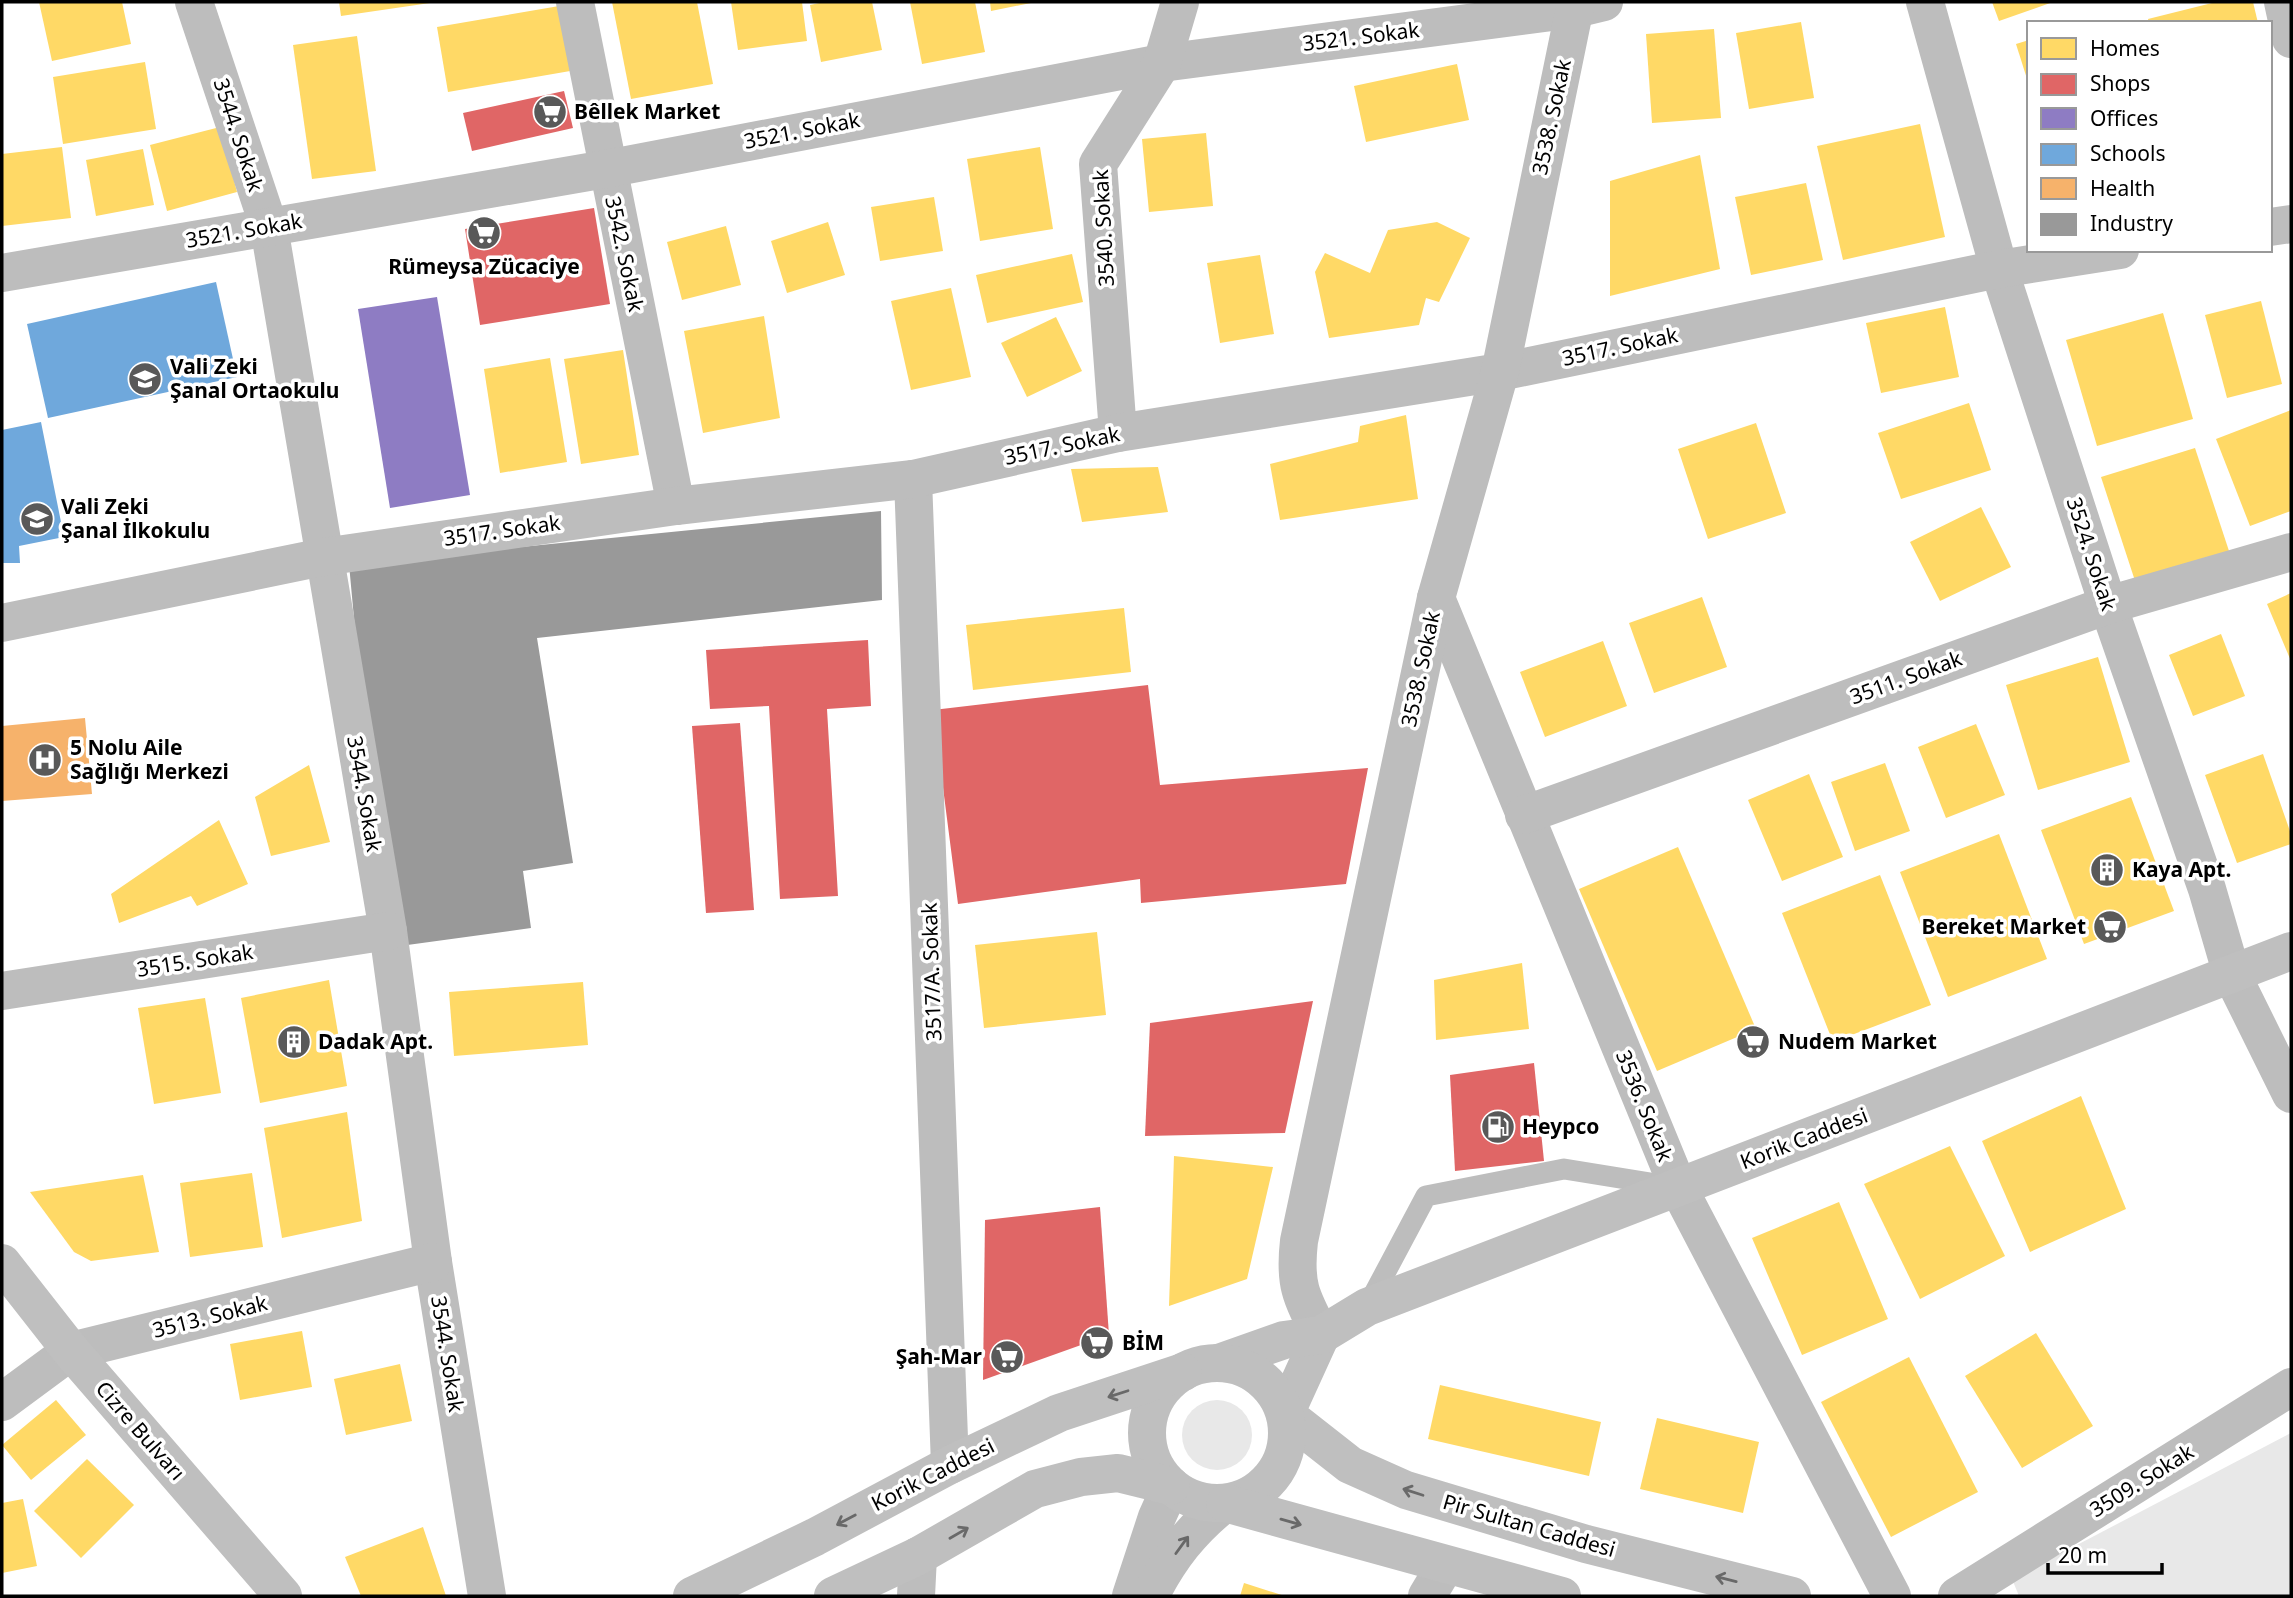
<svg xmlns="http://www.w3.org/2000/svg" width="2293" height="1598" font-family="'Noto Sans',sans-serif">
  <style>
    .green { fill: #e8e8e8 }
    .homes { fill: #ffd966 }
    .shops { fill: #e06666 }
    .offices { fill: #8e7cc3 }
    .schools { fill: #6fa8dc }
    .health { fill: #f6b26b }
    .industry { fill: #999 }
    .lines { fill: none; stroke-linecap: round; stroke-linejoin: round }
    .service { stroke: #bdbdbd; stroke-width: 21 }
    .minor { stroke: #bdbdbd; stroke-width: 38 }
    .secondary { stroke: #bfbfbf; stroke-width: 38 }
    .oneway { stroke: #696969 }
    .oneway2 { stroke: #686868 }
    .labels { text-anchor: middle; stroke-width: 7; stroke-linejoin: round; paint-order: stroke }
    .street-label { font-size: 21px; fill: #000; stroke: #fff }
    .poi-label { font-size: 21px; font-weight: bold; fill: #000; stroke: #fff; text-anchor: start }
  </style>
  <rect width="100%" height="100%" fill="#fff"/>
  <!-- green -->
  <g class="green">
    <circle cx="1217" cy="1435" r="35"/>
    <polygon points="2291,1433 2291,1596 2019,1596 2012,1579"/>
  </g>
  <!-- homes -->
  <g class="homes">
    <polygon points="39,2 122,2 131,44 52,61"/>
    <polygon points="339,2 430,2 430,3 341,16"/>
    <polygon points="612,2 697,2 713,84 631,99"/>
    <polygon points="731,2 802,2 807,41 738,50"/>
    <polygon points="824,2 872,2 882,50 821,62 810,5"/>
    <polygon points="910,2 975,2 985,52 922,64"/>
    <polygon points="990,2 1031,2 1031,3 991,11"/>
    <polygon points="1992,2 2053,2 1999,21"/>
    <polygon points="2216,2 2253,2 2258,23 2149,23 2148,19"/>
    <polygon points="565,5 576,70 448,92 437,27"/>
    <polygon points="1801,22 1814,98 1749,109 1736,33"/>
    <polygon points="1714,29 1721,118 1652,123 1646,34"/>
    <polygon points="357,36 376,171 312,179 293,45"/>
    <polygon points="2029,40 2029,82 2028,82 2016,44"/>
    <polygon points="145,62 156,129 63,144 53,77"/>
    <polygon points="1457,64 1469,120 1366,142 1354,86"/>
    <polygon points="1920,124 1945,237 1843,260 1817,146"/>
    <polygon points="220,127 237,192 167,211 150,145"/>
    <polygon points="1206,133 1213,206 1149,212 1142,139"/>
    <polygon points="62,147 71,218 2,226 2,154"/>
    <polygon points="1040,147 1053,229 980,241 967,159"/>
    <polygon points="143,149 154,205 96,216 86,160"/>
    <polygon points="1700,155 1720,269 1610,296 1610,181"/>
    <polygon points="1806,183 1823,260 1751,275 1735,197"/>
    <polygon points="934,197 943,251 880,261 871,207"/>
    <polygon points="828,222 845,275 787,293 771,241"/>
    <polygon points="1437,222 1470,238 1439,302 1426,298 1419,325 1329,338 1315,272 1325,253 1370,273 1388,230"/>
    <polygon points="726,226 741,285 682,300 667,242"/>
    <polygon points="1072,254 1083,302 987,323 976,275"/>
    <polygon points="1260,255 1274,334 1220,343 1207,263"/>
    <polygon points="951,288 971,377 911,390 891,301"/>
    <polygon points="2261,301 2282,384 2227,398 2205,315"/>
    <polygon points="1945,307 1959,377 1881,393 1866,323"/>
    <polygon points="2163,313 2193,419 2097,446 2066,340"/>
    <polygon points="764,316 780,418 703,433 684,331"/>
    <polygon points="1056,317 1082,371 1027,397 1001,343"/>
    <polygon points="623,350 639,455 581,464 564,359"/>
    <polygon points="550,358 567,462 500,473 484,369"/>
    <polygon points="1969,403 1991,470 1901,499 1878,433"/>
    <polygon points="2291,410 2291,511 2250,526 2216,439"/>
    <polygon points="1406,415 1418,499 1280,520 1270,464 1358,442 1360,426"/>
    <polygon points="1756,423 1786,513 1708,539 1678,449"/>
    <polygon points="2195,448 2232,560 2138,590 2101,477"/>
    <polygon points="1158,467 1168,512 1082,522 1071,469"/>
    <polygon points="1981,507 2011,567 1940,601 1910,542"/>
    <polygon points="2291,593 2291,661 2267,604"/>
    <polygon points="1702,597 1727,667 1654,693 1629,623"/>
    <polygon points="1124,608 1131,672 973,690 966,625"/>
    <polygon points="2221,634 2245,696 2193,716 2169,655"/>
    <polygon points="1603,641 1627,706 1545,737 1520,672"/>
    <polygon points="2098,657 2130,762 2038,790 2006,685"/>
    <polygon points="1976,724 2005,795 1946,818 1918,747"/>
    <polygon points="2263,754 2291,834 2291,844 2237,863 2205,775"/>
    <polygon points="1885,763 1910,831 1855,851 1831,782"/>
    <polygon points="309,765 330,842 271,856 255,797"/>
    <polygon points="1809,774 1843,857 1782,881 1748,800"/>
    <polygon points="2131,797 2174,911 2084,944 2041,830"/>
    <polygon points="219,820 248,884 197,906 191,896 119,923 111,894"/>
    <polygon points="1999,834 2047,959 1948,997 1900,872"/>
    <polygon points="1678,847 1756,1029 1657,1071 1579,889"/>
    <polygon points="1880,875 1931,1005 1833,1042 1782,913"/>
    <polygon points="1097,932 1106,1015 984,1028 975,945"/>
    <polygon points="1522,963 1529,1029 1436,1040 1434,980"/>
    <polygon points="329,980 347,1086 260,1103 241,998"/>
    <polygon points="583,982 588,1045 454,1056 449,992"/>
    <polygon points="205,998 221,1093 154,1104 138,1008"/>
    <polygon points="2081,1096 2126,1209 2030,1252 1982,1141"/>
    <polygon points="347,1112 362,1221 282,1238 264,1128"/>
    <polygon points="1950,1146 2005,1256 1920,1299 1864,1184"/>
    <polygon points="1174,1156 1273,1167 1247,1279 1169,1306"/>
    <polygon points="252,1173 263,1247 190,1257 180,1183"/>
    <polygon points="143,1175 159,1252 91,1261 74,1252 30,1192"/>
    <polygon points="1839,1202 1888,1319 1802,1355 1752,1238"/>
    <polygon points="302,1331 312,1387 240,1400 230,1344"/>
    <polygon points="2036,1333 2093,1426 2022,1468 1965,1376"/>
    <polygon points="1909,1357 1978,1492 1891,1537 1821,1402"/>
    <polygon points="400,1364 412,1421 346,1435 334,1379"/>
    <polygon points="1440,1385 1601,1422 1589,1476 1428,1439"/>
    <polygon points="56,1400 86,1435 31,1480 2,1445"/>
    <polygon points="1657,1418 1759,1442 1743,1513 1640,1489"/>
    <polygon points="87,1459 134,1505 81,1558 34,1511"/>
    <polygon points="23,1499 37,1566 2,1573 2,1503"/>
    <polygon points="423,1527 446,1596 361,1596 345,1557"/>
    <polygon points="1244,1583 1285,1596 1240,1596"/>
  </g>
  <!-- shops -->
  <g class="shops">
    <polygon points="564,91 573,128 472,151 463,113"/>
    <polygon points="594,208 610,304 480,325 465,229"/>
    <polygon points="868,640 871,706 827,709 838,896 780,899 769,706 710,709 706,650"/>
    <polygon points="1148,685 1160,785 1368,768 1346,884 1141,903 1140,879 958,904 933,710"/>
    <polygon points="740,723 754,910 706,913 692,726"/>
    <polygon points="1313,1001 1285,1133 1145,1136 1150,1023"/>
    <polygon points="1534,1063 1544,1161 1455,1171 1450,1075"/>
    <polygon points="1100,1207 1109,1335 983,1380 985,1220"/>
  </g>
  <!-- offices -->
  <polygon class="offices" points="437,297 470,495 390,508 358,309"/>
  <!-- schools -->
  <g class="schools">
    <polygon points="216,282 237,377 48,418 27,324"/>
    <polygon points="41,422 64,537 19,546 20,563 2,563 2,430"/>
  </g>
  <!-- health -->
  <polygon class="health" points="85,718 92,794 2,801 2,726"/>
  <!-- industry -->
  <polygon class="industry" points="881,511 882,600 537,638 573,863 523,871 531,928 400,946 358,662 349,564"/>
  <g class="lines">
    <!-- service -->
    <polyline class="service" points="1368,1305 1426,1196 1564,1169 1669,1186"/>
    <!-- minor -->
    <g class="minor">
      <polyline points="194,2 269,227 388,931 433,1262 487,1596"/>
      <polyline points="575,2 676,506"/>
      <polyline points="1925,2 1999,269 2108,605 2207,889 2232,975 2291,1094"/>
      <polyline points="2283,2 2291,39"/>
      <polyline points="2270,227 2291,224"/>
      <polyline points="2,273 606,169 1162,63 1575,9 1604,2"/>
      <polyline points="1118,433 1098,164 1162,63 1180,2"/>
      <polyline points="913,479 950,1465"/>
      <polyline points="1436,598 1678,1187 1892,1596"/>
      <polyline points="2,623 323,557 676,506 913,479 1118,433 1500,372 1999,269 2120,250"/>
      <polyline points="1524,815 2108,605 2291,552"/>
      <polyline points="2,991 388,931"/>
      <path d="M1321 1335C1301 1297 1294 1285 1299 1241L1436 598 1500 372 1576 2"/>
      <polyline points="2,1402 71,1351 433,1262"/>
      <polyline points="916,1596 918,1556"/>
      <polyline points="1131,1596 1157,1517 1171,1486"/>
      <path d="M1150 1596C1170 1557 1191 1530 1225 1503"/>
      <polyline points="1427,1596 1445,1566"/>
      <polyline points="1957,1596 2291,1387"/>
    </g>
    <!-- secondary -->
    <g class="secondary">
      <polyline points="2,1263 71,1351 283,1596"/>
      <polyline points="1321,1335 1285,1414 1350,1465 1406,1490 1586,1544 1792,1596"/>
      <polyline points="1219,1363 1284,1340 1321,1335 1367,1307 2291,951"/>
      <circle cx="1217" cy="1433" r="70"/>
      <polyline points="1225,1503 1562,1596"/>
      <polyline points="692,1596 815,1537 950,1465 1059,1413 1183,1372"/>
      <polyline points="833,1596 918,1556 1035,1489 1081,1477 1118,1473 1171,1486"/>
    </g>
  </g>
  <!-- one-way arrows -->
  <defs><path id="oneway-shaft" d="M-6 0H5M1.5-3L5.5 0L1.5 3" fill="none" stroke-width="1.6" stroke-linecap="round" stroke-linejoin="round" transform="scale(1.75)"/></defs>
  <g class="oneway">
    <use href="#oneway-shaft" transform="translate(1118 1394) rotate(162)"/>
    <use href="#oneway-shaft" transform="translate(1413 1492) rotate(-162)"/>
    <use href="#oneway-shaft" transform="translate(846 1520) rotate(152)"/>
    <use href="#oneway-shaft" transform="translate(1291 1522) rotate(16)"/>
    <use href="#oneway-shaft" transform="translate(959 1533) rotate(-30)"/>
    <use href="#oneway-shaft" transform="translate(1726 1579) rotate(-166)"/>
  </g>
  <use class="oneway2" href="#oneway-shaft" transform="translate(1182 1545) rotate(-54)"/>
  <!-- icons -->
  <defs>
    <g id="supermarket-disc" transform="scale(1.75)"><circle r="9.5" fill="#595959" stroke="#fff"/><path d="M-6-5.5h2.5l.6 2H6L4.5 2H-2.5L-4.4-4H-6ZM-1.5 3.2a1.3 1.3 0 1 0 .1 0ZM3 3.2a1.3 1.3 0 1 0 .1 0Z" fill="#fff"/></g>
    <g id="school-disc" transform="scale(1.75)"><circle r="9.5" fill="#595959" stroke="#fff"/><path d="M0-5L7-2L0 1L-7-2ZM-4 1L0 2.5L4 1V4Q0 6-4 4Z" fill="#fff"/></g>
    <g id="hospital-disc" transform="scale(1.75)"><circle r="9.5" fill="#595959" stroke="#fff"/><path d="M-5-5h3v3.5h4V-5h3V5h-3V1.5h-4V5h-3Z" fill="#fff"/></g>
    <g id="building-disc" transform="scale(1.75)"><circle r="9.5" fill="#595959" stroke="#fff"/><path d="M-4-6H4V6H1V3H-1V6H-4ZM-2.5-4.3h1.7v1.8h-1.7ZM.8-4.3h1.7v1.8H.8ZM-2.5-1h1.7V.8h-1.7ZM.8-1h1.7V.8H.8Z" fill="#fff"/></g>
    <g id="fuel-disc" transform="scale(1.75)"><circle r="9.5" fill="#595959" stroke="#fff"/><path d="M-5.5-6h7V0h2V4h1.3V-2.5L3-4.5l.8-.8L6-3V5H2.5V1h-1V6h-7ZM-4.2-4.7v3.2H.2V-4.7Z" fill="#fff"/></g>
  </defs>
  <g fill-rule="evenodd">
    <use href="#supermarket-disc" x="550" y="112"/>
    <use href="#supermarket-disc" x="484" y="233"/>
    <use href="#school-disc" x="145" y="379"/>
    <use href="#school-disc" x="37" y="519"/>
    <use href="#hospital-disc" x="45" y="760"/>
    <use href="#building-disc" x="2107" y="870"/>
    <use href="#supermarket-disc" x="2110" y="927"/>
    <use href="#building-disc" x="294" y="1042"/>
    <use href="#supermarket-disc" x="1753" y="1042"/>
    <use href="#fuel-disc" x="1498" y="1127"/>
    <use href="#supermarket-disc" x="1097" y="1343"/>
    <use href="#supermarket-disc" x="1007" y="1357"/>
  </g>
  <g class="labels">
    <!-- street labels -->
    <g class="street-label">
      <text transform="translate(1361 37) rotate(-7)" y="7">3521. Sokak</text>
      <text transform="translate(1552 117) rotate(-78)" y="7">3538. Sokak</text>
      <text transform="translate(802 131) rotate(-11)" y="7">3521. Sokak</text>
      <text transform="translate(238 135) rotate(72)" y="7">3544. Sokak</text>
      <text transform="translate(1104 228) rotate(-93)" y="7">3540. Sokak</text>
      <text transform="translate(244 231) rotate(-10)" y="7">3521. Sokak</text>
      <text transform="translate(624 254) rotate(78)" y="7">3542. Sokak</text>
      <text transform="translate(1620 347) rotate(-12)" y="7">3517. Sokak</text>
      <text transform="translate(1062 446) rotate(-12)" y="7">3517. Sokak</text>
      <text transform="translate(502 531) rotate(-8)" y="7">3517. Sokak</text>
      <text transform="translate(2091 554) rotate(72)" y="7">3524. Sokak</text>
      <text transform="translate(1421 669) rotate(-78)" y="7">3538. Sokak</text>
      <text transform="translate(1906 678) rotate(-20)" y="7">3511. Sokak</text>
      <text transform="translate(364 794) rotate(80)" y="7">3544. Sokak</text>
      <text transform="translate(195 961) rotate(-9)" y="7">3515. Sokak</text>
      <text transform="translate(932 972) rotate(-92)" y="7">3517/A. Sokak</text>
      <text transform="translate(1644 1106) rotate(68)" y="7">3536. Sokak</text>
      <text transform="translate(1804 1139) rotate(-21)" y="7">Korik Caddesi</text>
      <text transform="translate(210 1317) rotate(-14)" y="7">3513. Sokak</text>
      <text transform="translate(447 1354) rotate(81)" y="7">3544. Sokak</text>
      <text transform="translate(140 1431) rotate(49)" y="7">Cizre Bulvarı</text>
      <text transform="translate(933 1475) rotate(-27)" y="7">Korik Caddesi</text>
      <text transform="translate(2142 1481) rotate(-32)" y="7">3509. Sokak</text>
      <text transform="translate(1529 1526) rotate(16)" y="7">Pir Sultan Caddesi</text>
    </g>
    <!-- poi labels -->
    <g class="poi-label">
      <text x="574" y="119">Bêllek Market</text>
      <text x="484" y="274" text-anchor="middle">Rümeysa Zücaciye</text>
      <text x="170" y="374">Vali Zeki<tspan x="170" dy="24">Şanal Ortaokulu</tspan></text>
      <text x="61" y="514">Vali Zeki<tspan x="61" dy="24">Şanal İlkokulu</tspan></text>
      <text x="70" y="755">5 Nolu Aile<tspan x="70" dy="24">Sağlığı Merkezi</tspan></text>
      <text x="2132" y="877">Kaya Apt.</text>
      <text x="2086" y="934" text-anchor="end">Bereket Market</text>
      <text x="318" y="1049">Dadak Apt.</text>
      <text x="1778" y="1049">Nudem Market</text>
      <text x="1522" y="1134">Heypco</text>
      <text x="1122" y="1350">BİM</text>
      <text x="982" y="1364" text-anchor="end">Şah-Mar</text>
    </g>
  </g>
  <!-- border -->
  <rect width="2293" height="1598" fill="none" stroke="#000000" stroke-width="7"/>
  <!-- legend -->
  <rect x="2027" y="21" width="245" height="231" fill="#ffffff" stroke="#999999" stroke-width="2"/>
  <rect x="2041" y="38" width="35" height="21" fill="#ffd966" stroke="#999999" stroke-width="2"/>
  <text x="2090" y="56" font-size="21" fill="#000000">Homes</text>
  <rect x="2041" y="74" width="35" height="21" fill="#e06666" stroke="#999999" stroke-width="2"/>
  <text x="2090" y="91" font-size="21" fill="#000000">Shops</text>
  <rect x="2041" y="108" width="35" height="21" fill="#8e7cc3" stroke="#999999" stroke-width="2"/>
  <text x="2090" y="126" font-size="21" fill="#000000">Offices</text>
  <rect x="2041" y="144" width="35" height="21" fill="#6fa8dc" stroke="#999999" stroke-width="2"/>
  <text x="2090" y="161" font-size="21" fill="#000000">Schools</text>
  <rect x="2041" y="178" width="35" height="21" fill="#f6b26b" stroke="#999999" stroke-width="2"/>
  <text x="2090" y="196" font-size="21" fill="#000000">Health</text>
  <rect x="2041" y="214" width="35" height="21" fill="#999999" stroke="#999999" stroke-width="2"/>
  <text x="2090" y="231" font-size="21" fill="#000000">Industry</text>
  <!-- scale -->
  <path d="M2048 1563v10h114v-10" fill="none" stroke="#000000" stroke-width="3.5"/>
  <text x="2058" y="1563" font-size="21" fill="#000000" stroke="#ffffff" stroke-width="5" paint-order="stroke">20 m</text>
</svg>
